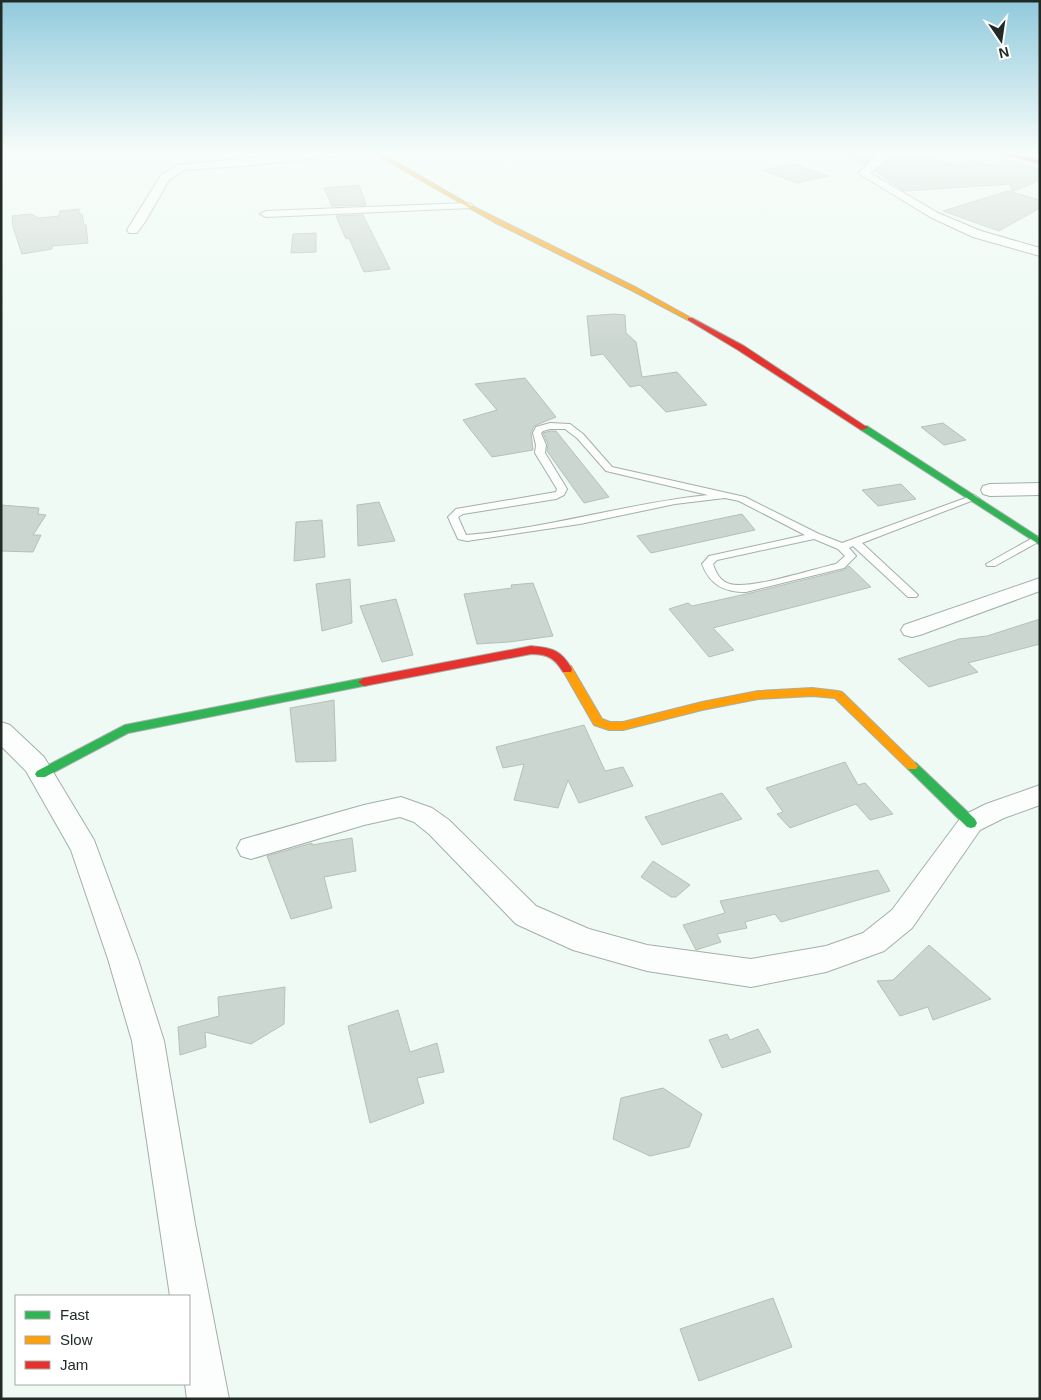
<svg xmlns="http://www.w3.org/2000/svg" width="1041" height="1400" font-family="Helvetica,sans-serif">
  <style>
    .building { fill: #ccd6d0; stroke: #b6c0ba }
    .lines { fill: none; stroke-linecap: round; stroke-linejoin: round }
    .lane-casing { stroke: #a5afa9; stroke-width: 2 }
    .street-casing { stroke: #a5afa9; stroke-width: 2 }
    .fast-casing { stroke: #a5afa9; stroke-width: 2 }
    .slow-casing { stroke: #a5afa9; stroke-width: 2 }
    .jam-casing { stroke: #a5afa9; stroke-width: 2 }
    .lane { fill: #fcfefd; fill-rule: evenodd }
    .street { fill: #fcfefd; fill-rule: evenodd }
    .fast { fill: #30b455; fill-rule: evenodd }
    .slow { fill: #ff9f0a; fill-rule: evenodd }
    .jam { fill: #e5322d; fill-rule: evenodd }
  </style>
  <rect width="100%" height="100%" fill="#eefaf3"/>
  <!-- building -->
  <g class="building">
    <polygon points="843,151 875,151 878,152 864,165"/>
    <polygon points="905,153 929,158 954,165 960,162 967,164 971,161 994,166 1006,160 1040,169 1040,180 1012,192 1010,184 904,191 875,171 894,156"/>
    <polygon points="794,164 828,176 797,183 762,170"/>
    <polygon points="359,185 366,205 332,206 324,188"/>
    <polygon points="1008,191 1040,200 1040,208 999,231 943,211"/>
    <polygon points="79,209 79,214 82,214 84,225 86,225 88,243 52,246 52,249 22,254 13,227 12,216 31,214 39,218 59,216 60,211"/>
    <polygon points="363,215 390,269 364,272 349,238 346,239 336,216"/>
    <polygon points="316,233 316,252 291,253 293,234"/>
    <polygon points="614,314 625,315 626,333 636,342 642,377 677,372 707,405 666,412 640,385 630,387 603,354 591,356 587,316"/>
    <polygon points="525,378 556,417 534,426 531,433 533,450 492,457 463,420 497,410 475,384"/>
    <polygon points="943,423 966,440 944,445 921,427"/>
    <polygon points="550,431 556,431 609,497 584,503 547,451 548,444 543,433"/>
    <polygon points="901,484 916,499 878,506 862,490"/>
    <polygon points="379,502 395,541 358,546 357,505"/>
    <polygon points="1,505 39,508 38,514 46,515 33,535 41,535 33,552 1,551"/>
    <polygon points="742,514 755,530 651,553 637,536"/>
    <polygon points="322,520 325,557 294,561 296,522"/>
    <polygon points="849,566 871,587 713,628 734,650 709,657 669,609 688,603 692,606 746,594 844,570"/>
    <polygon points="350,579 352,623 322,631 316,584"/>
    <polygon points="533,583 553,636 509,642 477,644 464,594 512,588 511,585"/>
    <polygon points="396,599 413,655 382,662 360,606"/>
    <polygon points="1040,619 1040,644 968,663 978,672 929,687 898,659 959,639 987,636"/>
    <polygon points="334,700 336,761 296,762 290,708"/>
    <polygon points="584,725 605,771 623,767 633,786 579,803 568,780 558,808 514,800 524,764 503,768 496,747"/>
    <polygon points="845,762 858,785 865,783 893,814 870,820 856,804 790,828 777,814 783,812 766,788"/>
    <polygon points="722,793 742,819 662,845 645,817"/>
    <polygon points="352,838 356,871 324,877 332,908 291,919 267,856 312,843 312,845"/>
    <polygon points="653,861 690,885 676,897 671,897 641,877"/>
    <polygon points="878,870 890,891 781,922 775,914 745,922 747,928 717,934 721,942 696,950 683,925 725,913 720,901"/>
    <polygon points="929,945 991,999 933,1020 928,1007 900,1016 877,981 893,980"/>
    <polygon points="285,987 284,1024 251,1044 205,1032 206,1047 180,1055 178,1027 219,1016 218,997"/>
    <polygon points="398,1010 410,1052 437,1043 444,1072 417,1078 424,1103 370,1123 348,1026"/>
    <polygon points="758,1029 771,1052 722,1068 709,1040 727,1034 730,1040"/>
    <polygon points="663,1088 702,1114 689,1147 650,1156 613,1139 621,1098"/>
    <polygon points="773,1298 792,1347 699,1381 680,1329"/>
  </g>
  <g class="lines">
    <!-- lane casing -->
    <g class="lane-casing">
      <g id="lane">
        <path d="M550 423 570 424 583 434 612 467 745 497 819 534 842 543 971 496 974 495 979 498 862 543 916 593 918 595 916 597H908L853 546 849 548 856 556 844 568 746 592C724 592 710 585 702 564L709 556 805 535 739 501 725 498 675 504 580 524 467 541 458 539 448 517 456 509 556 492 557 489 535 453 536 445 533 433 536 427ZM550 429H565L577 438 606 471 708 495C627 503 548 529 466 535L458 517 463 514 556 499 564 495 567 489 545 453 546 445 541 433 543 431ZM814 539 838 549 845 556 836 564C813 569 750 590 730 584 720 581 716 573 713 564L717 560Z"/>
        <polygon points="1036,536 1040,537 1040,541 995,566 987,566 986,564"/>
      </g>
    </g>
    <!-- street casing -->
    <g class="street-casing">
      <g id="street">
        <polygon points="326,151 360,151 355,154 256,165 184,170 169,180 145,222 137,233 129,233 127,230 161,175 178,165"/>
        <polygon points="897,151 870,173 938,213 981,231 1040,248 1040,256 973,237 930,217 858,173 881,152"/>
        <polygon points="467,203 471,204 473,206 471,208 266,217 260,214 266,211"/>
        <polygon points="1040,483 1040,495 990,496 983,494 981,490 983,486 990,484"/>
        <polygon points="1040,578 1040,591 920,635 912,637 904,635 901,630 904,625"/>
        <polygon points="1,722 10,725 44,757 94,840 138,959 164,1041 195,1224 229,1399 187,1399 185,1384 189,1384 189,1296 170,1296 132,1041 108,959 71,850 26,771 1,746"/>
        <polygon points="1040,785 1040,805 1004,818 980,830 912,928 884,951 826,972 751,987 647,971 573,950 516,924 429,834 414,822 400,817 364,825 251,859 241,856 237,848 241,840 251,837 364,805 401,797 432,808 449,820 536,906 589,929 647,945 751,959 826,946 863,933 892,910 962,816 986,804"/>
      </g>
    </g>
    <!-- fast casing -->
    <g class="fast-casing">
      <g id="fast">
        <polygon points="861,426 867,426 1040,538 1040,545 861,430"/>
        <polygon points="364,678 370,682 368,685 128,733 45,777 37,777 35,774 37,771 125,725"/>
        <polygon points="912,762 916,763 975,819 977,823 975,827 971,828 967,827 908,769 906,766 908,763"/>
      </g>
    </g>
    <!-- slow casing -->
    <g class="slow-casing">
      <g id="slow">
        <polygon points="370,151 376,151 386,156 470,205 637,288 693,319 688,320 633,291 494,222"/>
        <polygon points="567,665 571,666 602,719 610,722 623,722 702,702 758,691 812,688 838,691 842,692 918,766 916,769 908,769 835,698 812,696 758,699 702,710 623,730 609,730 594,725 562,669"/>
      </g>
    </g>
    <!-- jam casing -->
    <g class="jam-casing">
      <g id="jam">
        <polygon points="991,151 999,151 1040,161 1040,164"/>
        <polygon points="688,318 692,318 744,346 868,428 861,430 738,350 688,320"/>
        <path d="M531 646C553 648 561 650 572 669L571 672H563C555 658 547 654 531 654L364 686 358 682 364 678Z"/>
      </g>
    </g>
    <!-- lane -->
    <use href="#lane" class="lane"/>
    <!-- street -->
    <use href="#street" class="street"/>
    <!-- fast -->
    <use href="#fast" class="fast"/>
    <!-- slow -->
    <use href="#slow" class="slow"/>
    <!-- jam -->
    <use href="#jam" class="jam"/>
  </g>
  <!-- sky -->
  <linearGradient id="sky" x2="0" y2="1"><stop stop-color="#91cadc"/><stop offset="0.44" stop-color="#f7fdfa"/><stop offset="1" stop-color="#f7fdfa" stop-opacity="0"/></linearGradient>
  <rect width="1041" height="347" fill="url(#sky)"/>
  <!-- border -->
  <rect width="1041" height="1400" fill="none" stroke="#212a24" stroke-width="5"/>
  <!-- legend -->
  <rect x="15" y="1295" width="175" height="90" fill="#ffffff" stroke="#a6aaa7"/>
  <rect x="25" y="1311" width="25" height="8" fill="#30b455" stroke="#a6aaa7"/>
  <text x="60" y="1320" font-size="15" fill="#212a24">Fast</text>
  <rect x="25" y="1336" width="25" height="8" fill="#ff9f0a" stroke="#a6aaa7"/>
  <text x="60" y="1345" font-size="15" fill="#212a24">Slow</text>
  <rect x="25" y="1361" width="25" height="8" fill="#e5322d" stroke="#a6aaa7"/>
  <text x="60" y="1370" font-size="15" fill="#212a24">Jam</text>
  <!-- north arrow -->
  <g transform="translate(1001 40) rotate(167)" stroke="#ffffff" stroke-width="4" paint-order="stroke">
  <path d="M0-4L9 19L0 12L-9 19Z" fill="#212a24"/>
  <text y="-8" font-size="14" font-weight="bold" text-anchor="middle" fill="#212a24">N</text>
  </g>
</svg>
